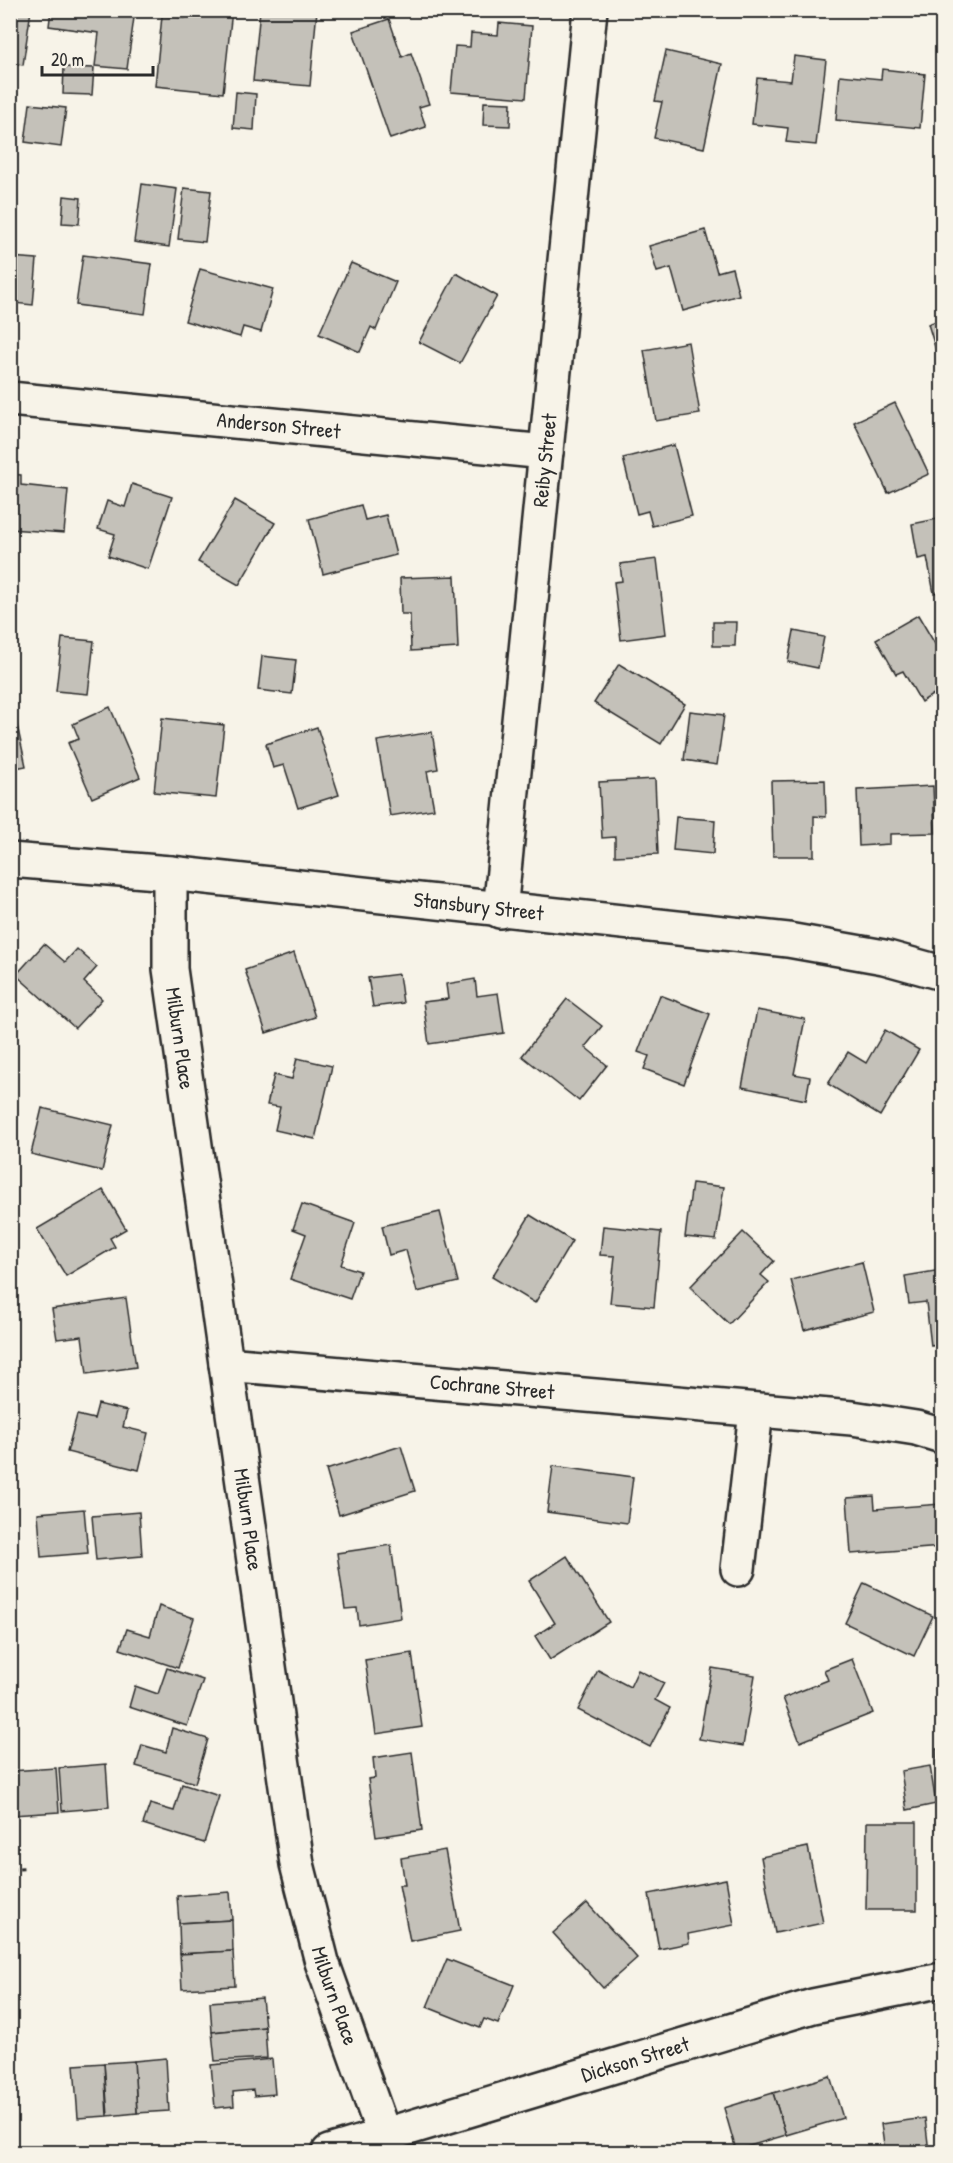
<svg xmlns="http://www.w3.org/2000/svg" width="953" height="2163" font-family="'Patrick Hand',sans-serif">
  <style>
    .building { fill: #c4c1b9; stroke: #2b2b2b; stroke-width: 1.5 }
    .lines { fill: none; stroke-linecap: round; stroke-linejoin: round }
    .minor-casing { stroke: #2b2b2b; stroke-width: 38 }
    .path { stroke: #2b2b2b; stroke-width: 4; stroke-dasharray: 4.5 4.5; stroke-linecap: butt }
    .minor { stroke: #f7f3e8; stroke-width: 33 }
    .labels { text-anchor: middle; stroke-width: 5; stroke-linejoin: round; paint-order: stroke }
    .street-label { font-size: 21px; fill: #2b2b2b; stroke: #f7f3e8 }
  </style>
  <rect width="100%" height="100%" fill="#f7f3e8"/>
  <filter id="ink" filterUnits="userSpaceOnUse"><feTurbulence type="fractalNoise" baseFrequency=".0167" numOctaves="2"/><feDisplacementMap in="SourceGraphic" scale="12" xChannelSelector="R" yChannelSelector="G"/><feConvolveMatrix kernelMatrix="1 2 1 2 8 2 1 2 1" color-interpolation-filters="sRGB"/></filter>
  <g filter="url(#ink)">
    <!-- building -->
    <g class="building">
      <polygon points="10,10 31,10 23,65 10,63"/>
      <polygon points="51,10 135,10 127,69 95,66 99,33 49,26"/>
      <polygon points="186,10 232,10 223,93 155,86 162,16 185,18"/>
      <polygon points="260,10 317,10 310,86 253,81"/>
      <polygon points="389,19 402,57 411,53 429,104 419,107 426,127 390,139 353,31"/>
      <polygon points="499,23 532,26 526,98 451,92 455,46 470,47 471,33 498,35"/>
      <polygon points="666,51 722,64 704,148 654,138 662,102 655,101"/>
      <polygon points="794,56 826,60 816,145 786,142 788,128 752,124 757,78 791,81"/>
      <polygon points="64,67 94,68 92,95 63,94"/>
      <polygon points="882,69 925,74 920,128 836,120 840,75 881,79"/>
      <polygon points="236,92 256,94 254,130 233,128"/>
      <polygon points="484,102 511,103 510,126 483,125"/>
      <polygon points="30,104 66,108 61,147 25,142"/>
      <polygon points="942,104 942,141 939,141"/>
      <polygon points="142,184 177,189 169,247 134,242"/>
      <polygon points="184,188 211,191 205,242 178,239"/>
      <polygon points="64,196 81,198 79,224 62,223"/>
      <polygon points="705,230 717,272 732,268 739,295 683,311 671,268 657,272 649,246"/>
      <polygon points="83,255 152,264 145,314 76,305"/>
      <polygon points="10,257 37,259 33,305 14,303 13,318"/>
      <polygon points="351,263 396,282 376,330 371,327 360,352 319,334"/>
      <polygon points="200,269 273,289 261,332 243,327 240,337 185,321"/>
      <polygon points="456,273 497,296 460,363 419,342"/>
      <polygon points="942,319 942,370 928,324"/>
      <polygon points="688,342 700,414 656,421 644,350"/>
      <polygon points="895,403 929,474 888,493 854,422"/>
      <polygon points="674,445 692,516 652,526 648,511 637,514 623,458"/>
      <polygon points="10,474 21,475 21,485 68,490 64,533 10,529"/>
      <polygon points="132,484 172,497 148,569 108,556 115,534 98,529 107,501 125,507"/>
      <polygon points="235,500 275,523 239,585 198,562"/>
      <polygon points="361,505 365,520 386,515 396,555 323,574 309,519"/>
      <polygon points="942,518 942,591 934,593 927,557 918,559 912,524"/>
      <polygon points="657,559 666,634 621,640 614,582 622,581 620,564"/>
      <polygon points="455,576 458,648 411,651 410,614 401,614 400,578"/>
      <polygon points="918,615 935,644 942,640 942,689 921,702 903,671 896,674 876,639"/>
      <polygon points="713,622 736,622 735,646 713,646"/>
      <polygon points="794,631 824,637 818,668 788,662"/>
      <polygon points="62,638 94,641 88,694 56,691"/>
      <polygon points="262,656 296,660 292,694 258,690"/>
      <polygon points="619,664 685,704 661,744 594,703"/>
      <polygon points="10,693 26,766 10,769"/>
      <polygon points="110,707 140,777 92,798 68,743 79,739 73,724"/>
      <polygon points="690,711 724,715 717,765 684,760"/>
      <polygon points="162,718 224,725 216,798 154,792"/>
      <polygon points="317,727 339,795 298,808 284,765 273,768 266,744"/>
      <polygon points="432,732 438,769 427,771 434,809 390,816 377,741"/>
      <polygon points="655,779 658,854 615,856 615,837 602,838 599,782"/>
      <polygon points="825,780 826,817 814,816 814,856 773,856 771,781"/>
      <polygon points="933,786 935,833 890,834 890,844 859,846 857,790"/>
      <polygon points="676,817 715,820 713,854 673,850"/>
      <polygon points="44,944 65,962 77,949 97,967 84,982 102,999 75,1028 16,975"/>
      <polygon points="294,953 315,1017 266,1033 245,970"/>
      <polygon points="399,974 403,1003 373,1007 368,978"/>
      <polygon points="475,979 477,996 498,993 504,1033 429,1044 423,1002 448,999 446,984"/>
      <polygon points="660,995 710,1014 684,1084 644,1069 649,1056 638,1052"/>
      <polygon points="567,999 602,1026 585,1047 607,1065 579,1101 522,1056"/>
      <polygon points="757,1010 805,1019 794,1074 810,1077 806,1100 742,1087"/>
      <polygon points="885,1030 919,1050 880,1116 828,1084 848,1052 866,1063"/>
      <polygon points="297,1058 332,1066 315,1139 275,1130 280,1107 267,1105 274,1075 292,1079"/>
      <polygon points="42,1108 113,1125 102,1171 31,1154"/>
      <polygon points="692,1183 724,1187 716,1240 685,1237"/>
      <polygon points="103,1190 126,1229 110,1238 115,1247 66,1276 37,1229"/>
      <polygon points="302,1204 355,1223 341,1265 360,1271 350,1299 290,1279 306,1234 293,1229"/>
      <polygon points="440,1212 458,1282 417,1292 406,1250 389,1255 382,1226"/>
      <polygon points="530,1215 572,1241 535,1303 492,1277"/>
      <polygon points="603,1226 661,1232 654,1307 610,1303 615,1256 600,1255"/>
      <polygon points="743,1232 774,1261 761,1275 769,1282 729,1324 690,1287"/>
      <polygon points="862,1262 874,1312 804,1330 791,1280"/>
      <polygon points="942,1270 942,1344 931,1346 926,1302 909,1304 905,1276"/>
      <polygon points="126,1298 136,1367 87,1374 82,1336 57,1339 52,1309"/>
      <polygon points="98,1404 127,1411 123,1427 148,1433 139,1470 67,1452 77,1415 94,1419"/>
      <polygon points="401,1446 415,1491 339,1515 326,1470"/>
      <polygon points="553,1466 633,1477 627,1523 547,1512"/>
      <polygon points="874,1496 875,1509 941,1504 942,1547 851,1554 847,1498"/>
      <polygon points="84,1509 88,1553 41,1557 38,1513"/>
      <polygon points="139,1512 142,1556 96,1560 92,1516"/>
      <polygon points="391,1545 401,1618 359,1625 357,1608 345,1609 337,1553"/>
      <polygon points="567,1556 609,1622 550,1660 535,1636 555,1623 529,1581"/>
      <polygon points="864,1583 933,1616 914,1656 845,1623"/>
      <polygon points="159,1606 194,1618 178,1668 120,1649 127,1629 150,1636"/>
      <polygon points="412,1653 422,1727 376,1734 365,1660"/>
      <polygon points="852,1659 873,1713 800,1742 783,1698 828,1680 824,1670"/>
      <polygon points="167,1668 203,1680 187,1726 129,1707 135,1686 158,1694"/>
      <polygon points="712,1668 755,1675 743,1746 699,1739"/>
      <polygon points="598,1670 630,1687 638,1670 664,1683 655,1700 670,1708 650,1747 578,1710"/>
      <polygon points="172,1728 208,1739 195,1783 136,1766 142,1745 166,1752"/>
      <polygon points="936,1749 942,1749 942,1780 937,1780"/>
      <polygon points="412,1752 422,1830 376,1837 368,1779 375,1778 373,1758"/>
      <polygon points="106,1764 109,1807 62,1811 59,1768"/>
      <polygon points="930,1766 936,1804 907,1810 901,1771"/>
      <polygon points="56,1768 59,1812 12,1815 10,1771"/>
      <polygon points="182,1784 219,1796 204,1843 143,1824 150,1804 174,1811"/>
      <polygon points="867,1822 917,1822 917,1910 866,1910"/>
      <polygon points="808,1847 823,1923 775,1933 761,1857"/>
      <polygon points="445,1850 460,1931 410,1941 399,1885 405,1885 401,1858"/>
      <polygon points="726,1879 734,1925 688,1934 689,1943 659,1949 649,1894"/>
      <polygon points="230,1892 232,1920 179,1923 177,1896"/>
      <polygon points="587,1903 637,1958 603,1988 553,1933"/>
      <polygon points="232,1920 233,1951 180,1954 179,1923"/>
      <polygon points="233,1951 235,1986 182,1989 180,1954"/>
      <polygon points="447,1959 514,1985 498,2024 484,2019 480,2028 427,2007"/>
      <polygon points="262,1998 265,2027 212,2032 210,2002"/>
      <polygon points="265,2027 267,2058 215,2061 212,2032"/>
      <polygon points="166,2058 169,2111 137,2113 134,2061"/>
      <polygon points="272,2059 275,2094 254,2096 253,2090 233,2092 234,2106 215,2108 211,2065"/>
      <polygon points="134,2061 137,2113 108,2116 104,2063"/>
      <polygon points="104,2063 107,2116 78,2118 74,2065"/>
      <polygon points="830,2076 843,2118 786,2135 773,2093"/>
      <polygon points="773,2093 786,2135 736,2150 724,2108"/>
      <polygon points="925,2118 929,2152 885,2152 881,2124"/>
    </g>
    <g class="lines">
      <!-- minor casing -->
      <g class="minor-casing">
        <g id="minor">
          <path id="s1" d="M10 399 546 452"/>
          <path id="s2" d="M10 860 170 873 788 940 884 957 942 973"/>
          <path id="s3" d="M170 873V969L297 1864 322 1962 390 2152"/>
          <path id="s4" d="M500 911 590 10"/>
          <path id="s5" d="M226 1364 852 1418 916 1428 942 1436"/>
          <polyline points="738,1569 756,1411"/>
          <path id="s6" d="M329 2152 813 2006 942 1980"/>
        </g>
      </g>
      <!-- path -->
      <polyline class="path" points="10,1869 26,1868"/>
      <!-- minor -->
      <use href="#minor" class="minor"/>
    </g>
  </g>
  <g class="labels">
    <!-- street labels -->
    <g class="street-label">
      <text dy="7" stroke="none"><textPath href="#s1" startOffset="270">Anderson Street</textPath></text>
      <text dy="7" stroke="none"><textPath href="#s4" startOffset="453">Reiby Street</textPath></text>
      <text dy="7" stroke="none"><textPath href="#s2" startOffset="471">Stansbury Street</textPath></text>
      <text dy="7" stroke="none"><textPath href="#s3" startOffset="166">Milburn Place</textPath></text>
      <text dy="7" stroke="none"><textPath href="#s5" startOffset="267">Cochrane Street</textPath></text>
      <text dy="7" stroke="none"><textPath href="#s3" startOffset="652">Milburn Place</textPath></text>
      <text dy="7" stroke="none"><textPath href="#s3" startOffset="1137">Milburn Place</textPath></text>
      <text dy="7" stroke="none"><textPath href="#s6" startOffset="320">Dickson Street</textPath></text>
    </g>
  </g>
  <!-- margin -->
  <rect width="953" height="2163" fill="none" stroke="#f7f3e8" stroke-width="36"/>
  <rect x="18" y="18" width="917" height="2127" fill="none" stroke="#2b2b2b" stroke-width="2" filter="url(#ink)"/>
  <!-- scale -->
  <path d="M42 66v9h111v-9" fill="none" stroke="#2b2b2b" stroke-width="3"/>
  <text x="51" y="66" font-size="18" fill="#2b2b2b" stroke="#f7f3e8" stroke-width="4.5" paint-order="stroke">20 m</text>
</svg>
